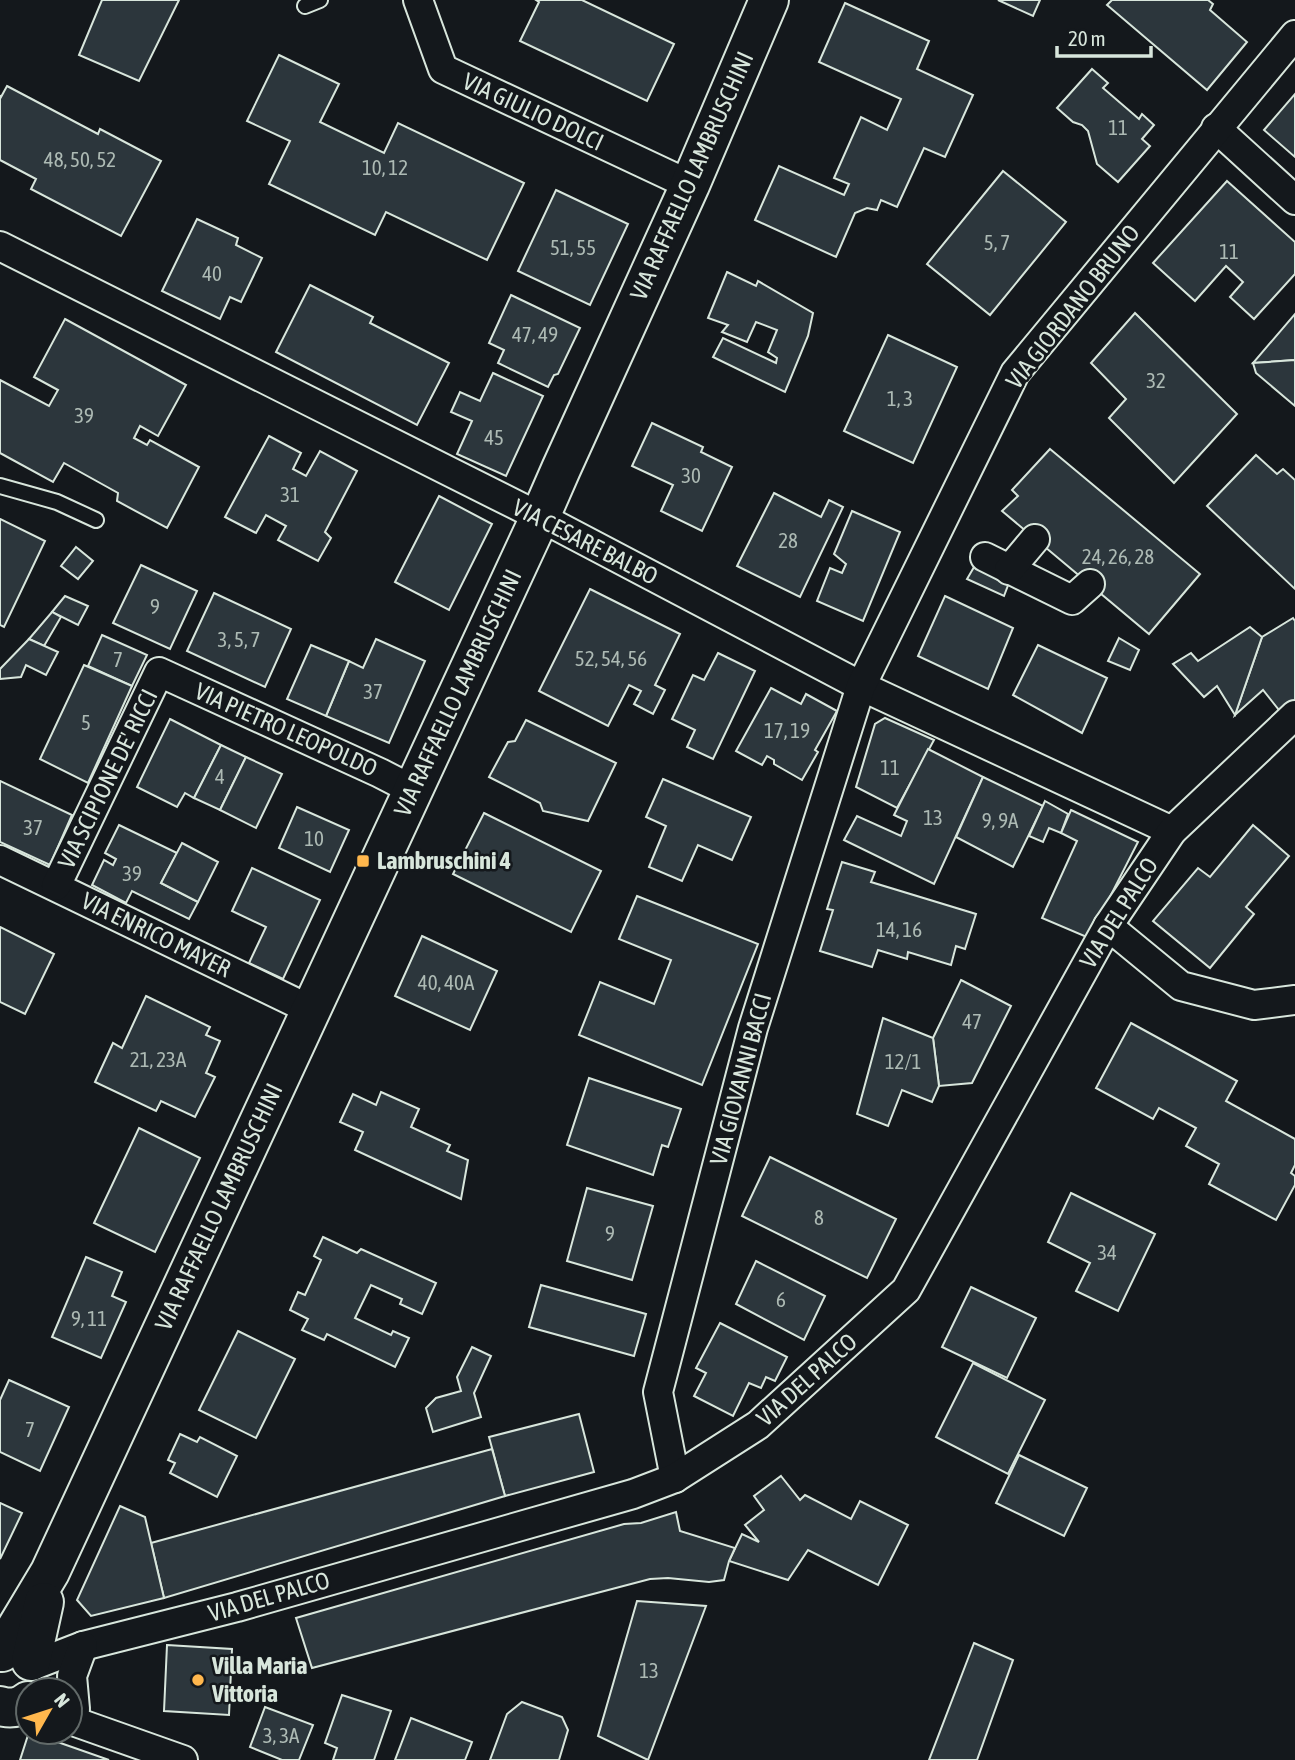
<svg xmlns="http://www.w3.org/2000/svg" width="1295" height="1760" font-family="'Asap Condensed',sans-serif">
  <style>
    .building { fill: #2c363c; stroke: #d8e6dc; stroke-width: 2 }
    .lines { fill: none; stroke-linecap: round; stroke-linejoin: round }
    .lane-casing { stroke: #d8e6dc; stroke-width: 18 }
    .street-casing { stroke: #d8e6dc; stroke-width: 32 }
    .secondary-casing { stroke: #d8e6dc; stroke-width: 42 }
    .lane { stroke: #14181c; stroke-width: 14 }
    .street { stroke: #14181c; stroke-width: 28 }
    .secondary { stroke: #14181c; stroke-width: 38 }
    .poi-dot { fill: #ffb74d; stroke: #14181c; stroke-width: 2.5 }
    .labels { text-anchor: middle; stroke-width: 5; stroke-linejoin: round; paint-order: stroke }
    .number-label { font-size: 21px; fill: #adbab4 }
    .street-label { font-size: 24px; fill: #d8e6dc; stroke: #14181c }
    .poi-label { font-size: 24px; font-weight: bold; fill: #d8e6dc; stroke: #14181c; text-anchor: start }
  </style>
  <rect width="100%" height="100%" fill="#14181c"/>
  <!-- building -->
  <g class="building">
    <polygon points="102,0 179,0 139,81 79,55"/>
    <polygon points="536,0 582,0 674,44 647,101 520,41 539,2"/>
    <polygon points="998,0 1040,0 1033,16"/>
    <polygon points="1112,0 1208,0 1213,4 1210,10 1247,42 1207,90 1107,5"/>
    <polygon points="845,3 929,41 917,69 973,95 945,157 924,148 897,207 881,200 877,210 867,208 855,213 836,257 755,220 779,166 844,195 849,184 834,178 861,117 887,130 901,99 819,62"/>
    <polygon points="279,55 339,84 320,122 384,153 398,123 524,183 487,260 386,212 375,235 269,184 290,141 247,121"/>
    <polygon points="1092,69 1108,83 1103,88 1139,119 1142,114 1154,125 1142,139 1150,146 1118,182 1097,164 1088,131 1082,125 1073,122 1057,108"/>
    <polygon points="7,86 98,134 100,129 161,161 121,236 31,189 36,179 0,160 0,96 1,97"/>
    <polygon points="1295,94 1295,157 1264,130"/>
    <polygon points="1003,171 1066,222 990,315 927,264"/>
    <polygon points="1227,181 1295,242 1295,274 1254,319 1230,297 1243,282 1226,266 1195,301 1153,263"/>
    <polygon points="556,190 628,224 590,305 518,271"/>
    <polygon points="197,219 238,238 236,245 262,258 241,302 230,297 220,319 162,291"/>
    <polygon points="727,272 756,286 758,281 813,313 808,336 785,392 713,357 723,338 776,363 777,358 768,352 777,330 756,322 747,342 722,332 728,325 708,318"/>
    <polygon points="310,285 373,317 370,323 449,363 417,425 276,352"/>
    <polygon points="511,295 580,328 558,374 554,375 548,387 498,363 504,350 489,343"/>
    <polygon points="1135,313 1237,414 1174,483 1109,418 1126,399 1091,363"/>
    <polygon points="1295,314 1295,360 1253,363"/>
    <polygon points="65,319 186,385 158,436 140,426 134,438 147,445 150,440 199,467 167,528 117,501 118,493 64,463 53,482 0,453 0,380 49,406 58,390 34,377"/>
    <polygon points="888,335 957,367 913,463 844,431"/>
    <polygon points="1295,360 1295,406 1256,373 1253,363"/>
    <polygon points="493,373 543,396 506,476 457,454 472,421 451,412 460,392 480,401"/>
    <polygon points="652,423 703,447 701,452 732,467 702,531 661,511 673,485 632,466"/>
    <polygon points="269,436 301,453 293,469 306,476 320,451 357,471 325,532 331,538 318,561 278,540 286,526 266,515 256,533 225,517"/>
    <polygon points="1050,449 1200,574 1149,634 1002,511 1018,496 1012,490"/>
    <polygon points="1256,455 1277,474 1283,469 1295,480 1295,589 1207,506"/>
    <polygon points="774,493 821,517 829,500 843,507 800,597 737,566"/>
    <polygon points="439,496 492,524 449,610 395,582"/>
    <polygon points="852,511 900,532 863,621 817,601 830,568 842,573 846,564 834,554"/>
    <polygon points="0,519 45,541 4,627 0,625"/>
    <polygon points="76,547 93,561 78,579 61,566"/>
    <polygon points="977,562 1010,580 1004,596 967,579"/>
    <polygon points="141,565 197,591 170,649 113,623"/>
    <polygon points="590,589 680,634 655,685 665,690 653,714 634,704 641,691 629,685 608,726 539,691"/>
    <polygon points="214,593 291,629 265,687 187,651"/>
    <polygon points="65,596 88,606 78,625 52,612"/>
    <polygon points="945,596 1013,628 988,689 918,656"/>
    <polygon points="52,612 61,617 44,646 29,639"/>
    <polygon points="1293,618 1295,621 1295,706 1283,715 1263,690 1235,715 1262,637"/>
    <polygon points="1250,627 1262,637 1235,715 1217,686 1204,697 1173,664 1191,653 1198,661"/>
    <polygon points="102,635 147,655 132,686 88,666"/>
    <polygon points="1119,638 1139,650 1130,670 1108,661"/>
    <polygon points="29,639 58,652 46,675 26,665 21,677 0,679 0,669"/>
    <polygon points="376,639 425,661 389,743 326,716 349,661 363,668"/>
    <polygon points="311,645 349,661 326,716 287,699"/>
    <polygon points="1038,645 1107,678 1082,733 1013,695"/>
    <polygon points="718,653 755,671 713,759 687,747 695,730 672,719 693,675 704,680"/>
    <polygon points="84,665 132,686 88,783 40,759"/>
    <polygon points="771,688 801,704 806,694 837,711 815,750 818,752 802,780 774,764 774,760 767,756 762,765 736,751"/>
    <polygon points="885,718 934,740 897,808 856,787 875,724"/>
    <polygon points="170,719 221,745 194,798 185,793 177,807 137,787"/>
    <polygon points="526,720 616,763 588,821 543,811 540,803 489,777 508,742 515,741"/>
    <polygon points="221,745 246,757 220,810 194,798"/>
    <polygon points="928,749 983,777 934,884 844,840 857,816 901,836 907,821 894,815"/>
    <polygon points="246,757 282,774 256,828 220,810"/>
    <polygon points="983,777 1043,806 1013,867 956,837"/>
    <polygon points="663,779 751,817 732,860 698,845 682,881 649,867 666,826 646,817"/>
    <polygon points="0,781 72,815 50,865 0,842"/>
    <polygon points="1045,801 1068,814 1061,833 1049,828 1043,842 1029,836"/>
    <polygon points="297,807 349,830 330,872 279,848"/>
    <polygon points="1071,810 1138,842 1089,938 1042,918 1077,841 1061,833"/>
    <polygon points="484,813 601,871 571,932 453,874"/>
    <polygon points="119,825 177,853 161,883 198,902 189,919 132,891 126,903 92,885 104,860 113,865 116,859 105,853"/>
    <polygon points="1253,825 1289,856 1246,907 1254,914 1210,968 1153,921 1198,868 1210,877"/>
    <polygon points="182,843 218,862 198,902 161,883"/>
    <polygon points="842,862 875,872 871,882 976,914 965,949 956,946 951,965 908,952 907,959 878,950 872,967 820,951 833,910 827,909"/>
    <polygon points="252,868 320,900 283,979 249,963 266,927 232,911"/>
    <polygon points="637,896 758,944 702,1085 579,1035 600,982 654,1004 671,960 619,939"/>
    <polygon points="0,927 54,954 25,1014 0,1002"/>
    <polygon points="422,936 497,971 470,1030 395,996"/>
    <polygon points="961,980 1011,1006 972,1083 939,1086 933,1038"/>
    <polygon points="146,996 210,1027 206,1035 220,1041 206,1073 215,1077 195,1117 161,1101 156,1111 95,1082 113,1043 122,1048"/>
    <polygon points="883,1018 933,1038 939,1086 932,1102 902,1090 888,1126 857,1114"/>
    <polygon points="1131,1023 1237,1081 1226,1101 1295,1139 1295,1165 1291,1173 1295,1176 1295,1185 1276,1220 1209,1184 1219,1164 1186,1146 1196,1128 1159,1108 1153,1119 1096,1088"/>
    <polygon points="589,1078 681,1109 668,1147 662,1145 653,1175 567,1145"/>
    <polygon points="381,1092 419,1109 411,1127 450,1145 447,1151 468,1160 461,1199 355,1150 363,1132 340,1122 353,1094 376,1105"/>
    <polygon points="139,1128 200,1158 155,1252 94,1223"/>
    <polygon points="770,1157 896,1219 867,1278 742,1216"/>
    <polygon points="587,1188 653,1206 632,1280 567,1261"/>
    <polygon points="1071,1193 1155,1234 1118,1311 1076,1291 1090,1263 1048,1242"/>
    <polygon points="323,1237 357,1253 361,1249 436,1283 422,1314 400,1304 402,1299 371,1285 355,1318 391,1335 393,1331 409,1338 395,1367 327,1334 324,1340 302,1330 308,1319 290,1310 298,1292 305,1295 321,1260 314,1256"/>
    <polygon points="86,1257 122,1272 112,1296 126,1302 101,1358 52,1337"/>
    <polygon points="756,1261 825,1296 804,1340 736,1304"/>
    <polygon points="541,1285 646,1314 634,1356 529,1327"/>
    <polygon points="971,1287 1036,1318 1007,1378 942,1347"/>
    <polygon points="720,1323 787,1357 775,1381 766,1377 761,1388 749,1383 733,1416 694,1396 706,1373 696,1368"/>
    <polygon points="238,1331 295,1359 256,1438 199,1410"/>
    <polygon points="472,1347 491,1356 474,1393 481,1417 433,1432 426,1408 436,1398 461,1391 457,1377"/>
    <polygon points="973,1363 1045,1400 1008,1474 936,1437"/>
    <polygon points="9,1380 69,1407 40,1471 0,1452 0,1400"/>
    <polygon points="579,1414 594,1472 505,1496 489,1437"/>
    <polygon points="180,1434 197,1442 200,1437 237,1456 217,1497 170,1473 175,1463 168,1460"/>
    <polygon points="492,1449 505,1496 164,1598 151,1543"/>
    <polygon points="1019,1455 1087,1488 1064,1536 996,1503"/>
    <polygon points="781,1476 800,1500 805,1495 851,1519 860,1501 908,1525 878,1585 808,1550 788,1580 729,1561 742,1534 759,1542 745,1525 764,1510 754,1496"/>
    <polygon points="0,1503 22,1513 0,1559"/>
    <polygon points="120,1506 145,1517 164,1598 91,1616 77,1600"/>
    <polygon points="676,1512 680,1531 735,1548 729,1561 724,1580 709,1582 668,1578 650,1579 312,1668 296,1618 624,1524 641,1523"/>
    <polygon points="637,1601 706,1606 648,1760 598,1736"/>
    <polygon points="974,1643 1013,1660 977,1760 929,1760"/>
    <polygon points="167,1645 232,1649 229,1715 164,1711"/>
    <polygon points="342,1695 391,1711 374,1760 333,1760 337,1748 325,1743"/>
    <polygon points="522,1702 562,1717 568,1730 559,1760 490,1760 507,1714"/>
    <polygon points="265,1707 313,1725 299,1760 282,1760 250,1747"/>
    <polygon points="411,1718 472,1742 465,1760 395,1760"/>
    <polygon points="29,1732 109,1760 20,1760"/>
  </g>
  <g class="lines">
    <!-- lane casing -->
    <g class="lane-casing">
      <g id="lane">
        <polyline points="305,6 320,0"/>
        <polyline points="0,486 57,502 96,520"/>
      </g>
    </g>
    <!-- street casing -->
    <g class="street-casing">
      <g id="street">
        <polyline points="418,0 443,69 690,185"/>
        <polyline points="1216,128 1295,200"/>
        <polyline points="0,246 540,517 861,686 1172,831"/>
        <polyline points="985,557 1072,600 1090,584"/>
        <polyline points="1009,570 1035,539"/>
        <polyline points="0,860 311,1010"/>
        <polyline points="56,886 159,672 380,773 413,790"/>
        <polyline points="1108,926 1181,986 1254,1005 1295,1000"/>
        <polyline points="675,1478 658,1392 753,1028 861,686 1015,373 1295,35"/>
        <polyline points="34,1665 83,1646 237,1607 633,1494 675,1478 758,1425 906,1290 1108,926 1172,831 1295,715"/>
        <polyline points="75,1709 72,1676 83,1646"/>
        <polyline points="70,1720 183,1760"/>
      </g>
    </g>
    <!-- secondary casing -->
    <g class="secondary-casing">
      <g id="secondary">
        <polyline points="2,1652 50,1572 540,517 561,469 690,185 769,0"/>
        <polyline points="31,1661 44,1602"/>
        <path d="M0 1706C11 1709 19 1708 28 1701"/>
      </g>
    </g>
    <!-- lane -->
    <use href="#lane" class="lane"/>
    <!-- street -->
    <use href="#street" class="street"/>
    <!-- secondary -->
    <use href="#secondary" class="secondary"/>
  </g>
  <!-- markers -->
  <g class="poi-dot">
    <rect x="356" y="854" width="14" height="14" rx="3.5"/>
    <circle cx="198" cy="1680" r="7"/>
  </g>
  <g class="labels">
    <!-- number labels -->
    <g class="number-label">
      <text x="1118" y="135">11</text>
      <text x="80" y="167">48, 50, 52</text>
      <text x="385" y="175">10, 12</text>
      <text x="997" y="250">5, 7</text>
      <text x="573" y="255">51, 55</text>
      <text x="1229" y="259">11</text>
      <text x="212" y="281">40</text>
      <text x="535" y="342">47, 49</text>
      <text x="1156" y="388">32</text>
      <text x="900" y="406">1, 3</text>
      <text x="84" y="423">39</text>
      <text x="494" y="445">45</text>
      <text x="691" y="483">30</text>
      <text x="290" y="502">31</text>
      <text x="788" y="548">28</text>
      <text x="1118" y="564">24, 26, 28</text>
      <text x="155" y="614">9</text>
      <text x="239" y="647">3, 5, 7</text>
      <text x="611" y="666">52, 54, 56</text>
      <text x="118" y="667">7</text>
      <text x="373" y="699">37</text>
      <text x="86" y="730">5</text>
      <text x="787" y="738">17, 19</text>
      <text x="890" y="775">11</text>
      <text x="220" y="784">4</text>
      <text x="933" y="825">13</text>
      <text x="1000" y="828">9, 9A</text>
      <text x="33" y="835">37</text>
      <text x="314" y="846">10</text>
      <text x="132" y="881">39</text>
      <text x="899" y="937">14, 16</text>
      <text x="446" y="990">40, 40A</text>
      <text x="972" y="1029">47</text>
      <text x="158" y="1067">21, 23A</text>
      <text x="903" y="1069">12/1</text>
      <text x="819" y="1225">8</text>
      <text x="610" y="1241">9</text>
      <text x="1107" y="1260">34</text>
      <text x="781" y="1307">6</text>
      <text x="89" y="1326">9, 11</text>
      <text x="30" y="1437">7</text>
      <text x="649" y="1678">13</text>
      <text x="281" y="1743">3, 3A</text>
    </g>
    <!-- street labels -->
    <g class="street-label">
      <text transform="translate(533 112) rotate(25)" y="8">VIA GIULIO DOLCI</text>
      <text transform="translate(692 176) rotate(-66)" y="8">VIA RAFFAELLO LAMBRUSCHINI</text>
      <text transform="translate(1073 307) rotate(-52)" y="8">VIA GIORDANO BRUNO</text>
      <text transform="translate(585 542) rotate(27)" y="8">VIA CESARE BALBO</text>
      <text transform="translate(458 693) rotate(-65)" y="8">VIA RAFFAELLO LAMBRUSCHINI</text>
      <text transform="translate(286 730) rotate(24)" y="8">VIA PIETRO LEOPOLDO</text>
      <text transform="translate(108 779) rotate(-64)" y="8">VIA SCIPIONE DE' RICCI</text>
      <text transform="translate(1119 913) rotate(-58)" y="8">VIA DEL PALCO</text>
      <text transform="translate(156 935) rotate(26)" y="8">VIA ENRICO MAYER</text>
      <text transform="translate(741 1079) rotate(-75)" y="8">VIA GIOVANNI BACCI</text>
      <text transform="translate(219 1207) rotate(-65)" y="8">VIA RAFFAELLO LAMBRUSCHINI</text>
      <text transform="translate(807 1380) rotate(-42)" y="8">VIA DEL PALCO</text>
      <text transform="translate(269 1597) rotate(-16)" y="8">VIA DEL PALCO</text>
    </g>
    <!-- poi labels -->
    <g class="poi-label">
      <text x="377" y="869">Lambruschini 4</text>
      <text x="212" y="1674">Villa Maria<tspan x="212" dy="28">Vittoria</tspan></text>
    </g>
  </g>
  <!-- north arrow -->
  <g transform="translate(49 1711) rotate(51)"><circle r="33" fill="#14181c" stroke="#626a69" stroke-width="2"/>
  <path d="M0-5L12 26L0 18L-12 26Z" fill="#ffb74d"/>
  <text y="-10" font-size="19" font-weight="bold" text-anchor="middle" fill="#d8e6dc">N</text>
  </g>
  <!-- scale -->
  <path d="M1057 46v10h94v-10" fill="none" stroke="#d8e6dc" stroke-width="3.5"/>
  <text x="1068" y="46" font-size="21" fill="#d8e6dc" stroke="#14181c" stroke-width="5" paint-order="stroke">20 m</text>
</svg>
